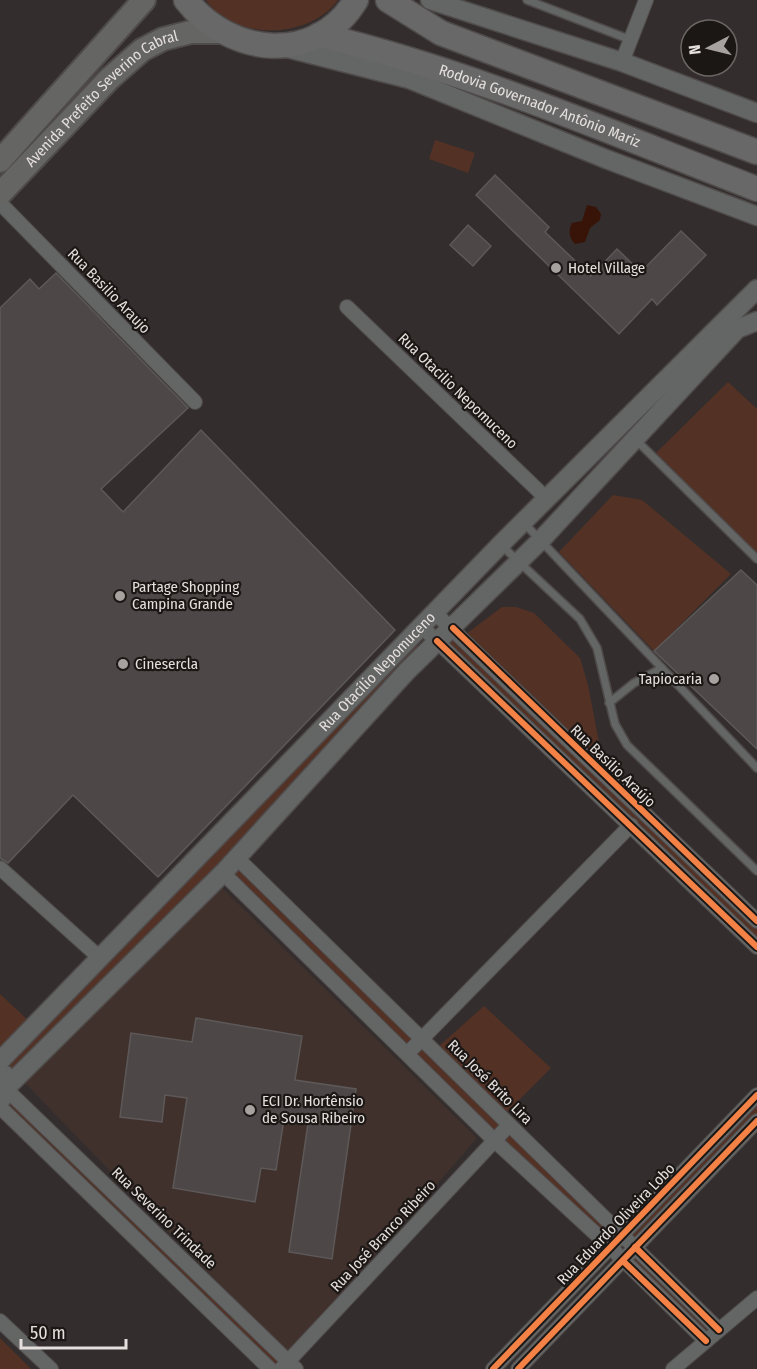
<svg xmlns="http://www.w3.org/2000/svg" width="757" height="1369" font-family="'Fira Sans Condensed',sans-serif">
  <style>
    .built { fill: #40312d }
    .green { fill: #533125 }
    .water { fill: #381307 }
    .building { fill: #4d4847; stroke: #5d5958; stroke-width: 1.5 }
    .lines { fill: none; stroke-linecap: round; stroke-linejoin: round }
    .service-casing { stroke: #4f4b4a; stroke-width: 10 }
    .minor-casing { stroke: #4f4b4a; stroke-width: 16 }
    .tertiary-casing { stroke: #4f4b4a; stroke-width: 21 }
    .primary-casing { stroke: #4f4b4a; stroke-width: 26 }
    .trunk-casing { stroke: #4f4b4a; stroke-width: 27 }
    .service { stroke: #646565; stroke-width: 7 }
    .minor { stroke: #646565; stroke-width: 14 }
    .tertiary { stroke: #646565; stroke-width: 18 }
    .primary { stroke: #656564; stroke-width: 22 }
    .trunk { stroke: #686868; stroke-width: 24 }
    .cycleway-casing { stroke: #1b1715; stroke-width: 10 }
    .cycleway { stroke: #f48246; stroke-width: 6 }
    .poi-dot { fill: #a7a19f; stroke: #1b1715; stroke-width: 2 }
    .labels { text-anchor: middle; stroke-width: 4.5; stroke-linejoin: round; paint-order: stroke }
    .street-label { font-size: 15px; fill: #e5dfdd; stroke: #1b1715 }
    .poi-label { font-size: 15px; fill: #e5dfdd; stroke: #1b1715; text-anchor: start }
  </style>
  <rect width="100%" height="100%" fill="#332e2d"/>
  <!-- built -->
  <polygon class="built" points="218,884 477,1138 288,1355 25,1083"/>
  <!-- green -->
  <g class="green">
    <path d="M206 0H338C310 39 234 42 206 0Z"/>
    <polygon points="435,140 475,153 468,173 429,159"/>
    <polygon points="728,382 757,409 757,554 656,453"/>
    <polygon points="613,495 642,500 731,574 654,651 559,552"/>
    <polygon points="502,607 516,607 534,613 580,658 588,685 604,768 466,634"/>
    <polygon points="453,632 757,927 757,943 444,642"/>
    <polygon points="413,642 422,651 212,873 19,1071 3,1070"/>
    <polygon points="236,860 417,1036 406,1048 227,871"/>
    <polygon points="0,994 31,1023 0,1058"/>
    <polygon points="484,1006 551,1068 505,1114 439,1046"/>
    <polygon points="423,1042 504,1125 491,1137 412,1054"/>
    <polygon points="10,1098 281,1360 275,1368 3,1105"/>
    <polygon points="757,1100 757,1115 636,1243 627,1235"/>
    <polygon points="509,1130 617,1232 609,1242 500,1141"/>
    <polygon points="636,1257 711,1329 704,1336 631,1263"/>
    <polygon points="0,1338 31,1369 0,1369"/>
  </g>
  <!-- water -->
  <path class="water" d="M587 205 596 207 601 214 600 220 590 228 585 242 575 244C569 238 568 230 572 223L582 221Z"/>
  <!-- building -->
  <g class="building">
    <polygon points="495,175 549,227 545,232 591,276 617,249 641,272 681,231 706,255 657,305 652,299 619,334 476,195"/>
    <polygon points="468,225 491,246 473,266 450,245"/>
    <polygon points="56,273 188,408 101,489 123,512 201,430 395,630 158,877 73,795 8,863 0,858 0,308 30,279 39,289"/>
    <polygon points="741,570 757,585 757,749 654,651"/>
    <polygon points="196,1018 302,1036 295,1080 356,1089 332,1259 289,1252 309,1117 285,1113 276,1170 261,1168 255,1202 173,1188 187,1098 165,1095 162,1122 120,1117 131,1033 192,1042"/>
  </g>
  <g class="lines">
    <!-- service casing -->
    <g class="service-casing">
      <g id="service">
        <polyline points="527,0 631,40"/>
        <polyline points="635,439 757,559"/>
        <polyline points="523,522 757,768"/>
        <polyline points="502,546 580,619 597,648 615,724 627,745 757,871"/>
        <polyline points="609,703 634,683 662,668"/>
      </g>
    </g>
    <!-- minor casing -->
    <g class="minor-casing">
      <g id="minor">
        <polyline points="622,62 646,0"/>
        <polyline points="0,203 195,402"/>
        <polyline points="347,307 546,498"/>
        <polyline points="435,613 757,921"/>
        <polyline points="421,626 757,947"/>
        <polyline points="237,858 719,1330"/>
        <polyline points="0,868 100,958"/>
        <polyline points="223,873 494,1140 610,1247 706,1341"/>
        <polyline points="407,1054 631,825"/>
        <polyline points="8,1091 296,1369"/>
        <polyline points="0,1107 270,1369"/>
        <polyline points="0,1321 51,1369"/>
        <polyline points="281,1369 509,1125"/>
        <polyline points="493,1369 757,1095"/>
        <polyline points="518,1369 757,1121"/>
        <polyline points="673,1369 757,1298"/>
      </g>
    </g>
    <!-- tertiary casing -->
    <g class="tertiary-casing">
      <g id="tertiary">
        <polyline points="430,0 622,62 757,113"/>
        <polyline points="283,47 409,79 606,159 757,216"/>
        <path id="s1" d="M0 1061 501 544 757 289"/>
        <polyline points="9,1085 223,873 407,671 541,540 737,329 757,321"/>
        <polyline points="0,1101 8,1091 5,1075"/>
      </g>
    </g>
    <!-- primary casing -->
    <g class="primary-casing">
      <g id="primary">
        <polyline points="0,161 144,0"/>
        <path id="s2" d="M0 194 109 79 142 50 163 39 191 32H219"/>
      </g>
    </g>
    <!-- trunk casing -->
    <g class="trunk-casing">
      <g id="trunk">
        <path d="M186 0C230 56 316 66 356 0"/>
        <polyline points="388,0 441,33 757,152"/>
        <path id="s3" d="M319 35C470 71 612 133 757 189"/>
      </g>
    </g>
    <!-- service -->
    <use href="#service" class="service"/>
    <!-- minor -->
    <use href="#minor" class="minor"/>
    <!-- tertiary -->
    <use href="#tertiary" class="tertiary"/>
    <!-- primary -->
    <use href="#primary" class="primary"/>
    <!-- trunk -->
    <use href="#trunk" class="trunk"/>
    <!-- cycleway casing -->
    <g class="cycleway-casing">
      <g id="cycleway">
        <polyline points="453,628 757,921"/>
        <polyline points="437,641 757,947"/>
        <polyline points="635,1247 719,1330"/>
        <polyline points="623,1261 706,1341"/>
        <polyline points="493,1369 757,1095"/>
        <polyline points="518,1369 757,1121"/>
      </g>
    </g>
    <!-- cycleway -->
    <use href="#cycleway" class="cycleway"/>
  </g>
  <!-- markers -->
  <g class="poi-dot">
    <circle cx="556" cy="268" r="6"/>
    <circle cx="120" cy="596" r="6"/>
    <circle cx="123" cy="664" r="6"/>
    <circle cx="714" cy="679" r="6"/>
    <circle cx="250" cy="1110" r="6"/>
  </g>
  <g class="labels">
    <!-- street labels -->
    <g class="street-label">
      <text dy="5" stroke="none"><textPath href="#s2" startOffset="141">Avenida Prefeito Severino Cabral</textPath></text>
      <text dy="5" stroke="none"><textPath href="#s3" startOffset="232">Rodovia Governador Antônio Mariz</textPath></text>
      <text transform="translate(109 291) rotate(46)" y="5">Rua Basilio Araujo</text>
      <text transform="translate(458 391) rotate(44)" y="5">Rua Otacilio Nepomuceno</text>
      <text dy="5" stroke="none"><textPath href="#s1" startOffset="542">Rua Otacílio Nepomuceno</textPath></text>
      <text transform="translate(613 766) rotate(44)" y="5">Rua Basílio Araújo</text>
      <text transform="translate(490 1082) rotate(45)" y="5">Rua José Brito Lira</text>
      <text transform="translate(164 1218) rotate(44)" y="5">Rua Severino Trindade</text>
      <text transform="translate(616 1224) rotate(-46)" y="5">Rua Eduardo Oliveira Lobo</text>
      <text transform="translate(383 1236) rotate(-47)" y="5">Rua José Branco Ribeiro</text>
    </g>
    <!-- poi labels -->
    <g class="poi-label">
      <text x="568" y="273">Hotel Village</text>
      <text x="132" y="592">Partage Shopping<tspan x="132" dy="17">Campina Grande</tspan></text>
      <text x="135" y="669">Cinesercla</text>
      <text x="702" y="684" text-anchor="end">Tapiocaria</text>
      <text x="262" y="1106">ECI Dr. Hortênsio<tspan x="262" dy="17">de Sousa Ribeiro</tspan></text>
    </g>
  </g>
  <!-- north arrow -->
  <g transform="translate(709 48) rotate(263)"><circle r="28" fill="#1b1715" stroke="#6c6765" stroke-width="1.5"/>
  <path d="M0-4.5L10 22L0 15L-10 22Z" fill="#a7a19f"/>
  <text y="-9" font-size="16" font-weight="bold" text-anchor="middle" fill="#e5dfdd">N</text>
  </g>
  <!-- scale -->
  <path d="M21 1339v9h105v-9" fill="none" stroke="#e5dfdd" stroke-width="3"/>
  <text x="30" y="1339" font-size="18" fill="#e5dfdd" stroke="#1b1715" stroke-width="4.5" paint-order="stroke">50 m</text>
</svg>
